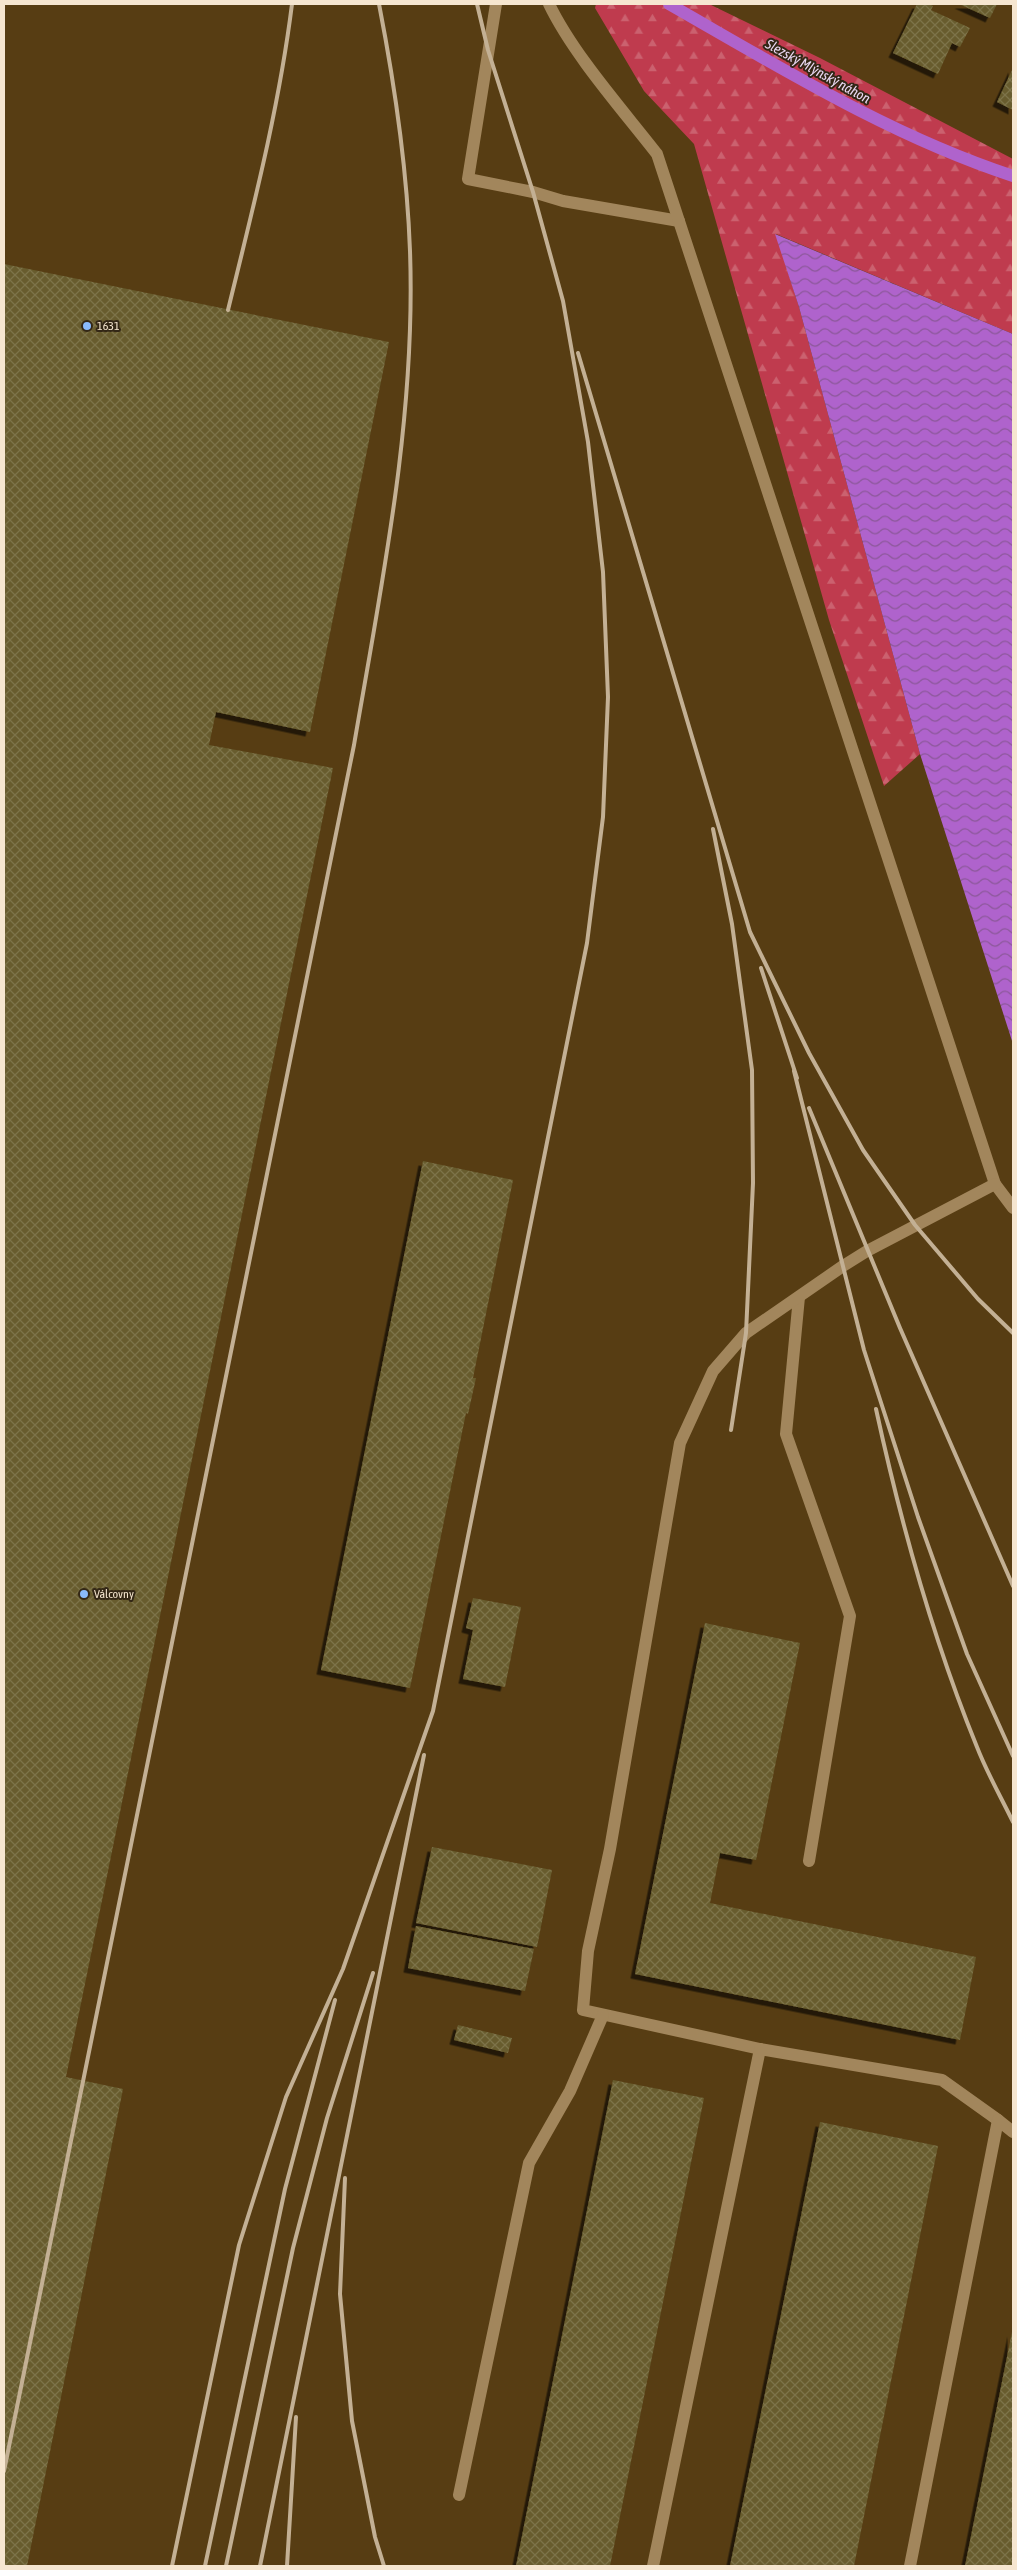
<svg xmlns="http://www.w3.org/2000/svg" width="1017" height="2570" font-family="'Asap Condensed',sans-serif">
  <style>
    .forest { fill: url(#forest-firs) }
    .water { fill: url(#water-waves) }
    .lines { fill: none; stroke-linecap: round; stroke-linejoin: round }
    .stream { stroke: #af63cc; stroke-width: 12 }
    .building { fill: url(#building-cross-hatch); filter: url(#shadow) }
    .lane { stroke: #a2865c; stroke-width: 12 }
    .rail { stroke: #c3b094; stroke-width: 4 }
    .poi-dot { fill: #89bafc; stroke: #332716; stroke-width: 2 }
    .labels { text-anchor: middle; stroke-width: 4; stroke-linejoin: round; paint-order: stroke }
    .poi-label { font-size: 12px; fill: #f6e6d0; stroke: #332716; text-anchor: start }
    .water-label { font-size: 14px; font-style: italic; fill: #ecdaf4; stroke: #332716 }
  </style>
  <defs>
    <pattern id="forest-firs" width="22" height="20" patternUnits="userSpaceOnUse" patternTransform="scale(1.25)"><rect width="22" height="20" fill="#bf3b4e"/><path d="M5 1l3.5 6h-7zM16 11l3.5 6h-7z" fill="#cb616f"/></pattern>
    <pattern id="water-waves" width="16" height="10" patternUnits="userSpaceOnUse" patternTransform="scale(1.25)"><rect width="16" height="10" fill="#af63cc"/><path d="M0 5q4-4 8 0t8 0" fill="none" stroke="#8c589a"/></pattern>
    <pattern id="building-cross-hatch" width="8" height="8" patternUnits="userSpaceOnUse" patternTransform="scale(1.25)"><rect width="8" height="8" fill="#675c2d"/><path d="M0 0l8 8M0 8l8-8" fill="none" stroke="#7d734a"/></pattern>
    <filter id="shadow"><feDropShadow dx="-4.5" dy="4.5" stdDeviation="0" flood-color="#0009"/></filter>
  </defs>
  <rect width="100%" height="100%" fill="#573d13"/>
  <!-- forest -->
  <polygon class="forest" points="596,4 709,4 820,58 1013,159 1013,334 776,234 799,307 920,754 884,786 829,620 694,144 644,91 595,8"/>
  <!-- water -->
  <polygon class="water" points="775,234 1013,334 1013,1044 920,754 799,307"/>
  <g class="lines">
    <!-- stream -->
    <path class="stream" d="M669 4C781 68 891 136 1013 176"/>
  </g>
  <!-- building -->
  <g class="building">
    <polygon points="917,4 929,4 933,6 931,10 970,28 960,47 952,43 938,74 893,53"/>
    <polygon points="959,4 997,4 990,18"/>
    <polygon points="1013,68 1013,110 997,102"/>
    <polygon points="4,264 389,342 310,732 216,712 209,745 333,768 66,2077 123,2089 27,2566 4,2566"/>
    <polygon points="423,1161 513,1180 473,1378 476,1378 468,1414 466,1413 410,1688 321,1670"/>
    <polygon points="473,1598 521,1607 505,1687 463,1679 473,1630 466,1628"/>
    <polygon points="705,1623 800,1643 756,1860 720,1853 710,1903 976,1957 960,2040 635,1974"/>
    <polygon points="432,1847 552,1870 537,1947 416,1923"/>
    <polygon points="416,1926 534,1949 525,1991 408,1968"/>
    <polygon points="458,2025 512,2038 508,2053 454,2040"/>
    <polygon points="613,2080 704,2098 610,2566 516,2566"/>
    <polygon points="820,2122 938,2146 854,2566 730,2566"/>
    <polygon points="1012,2332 1013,2566 965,2566"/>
  </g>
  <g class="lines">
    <!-- lane -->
    <g class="lane">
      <polyline points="496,4 468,179 533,192 563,201 679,221"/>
      <path d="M549 4C573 54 622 109 657 154L995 1184 1013 1208"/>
      <polyline points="799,1297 786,1434 850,1616 809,1861"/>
      <polyline points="760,2049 583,2010 588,1951 610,1849 680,1443 713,1371 746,1333 843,1266 867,1251 995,1184"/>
      <polyline points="459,2495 529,2163 570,2091 603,2015"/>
      <polyline points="653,2566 760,2049 942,2080 998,2120"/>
      <polyline points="910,2566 998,2120 1013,2132"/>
    </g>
    <!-- rail -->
    <g class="rail">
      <path d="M228 310C253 208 279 108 292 4"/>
      <polyline points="578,353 750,932 809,1053 863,1150 915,1225 978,1299 1013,1333"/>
      <polyline points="713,829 732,924 752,1070 753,1183 746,1333 731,1430"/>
      <polyline points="761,968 797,1078"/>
      <polyline points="794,1071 864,1350 918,1517 967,1654 1013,1756"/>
      <polyline points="809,1108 900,1328 1013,1586"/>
      <path d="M876 1409C901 1524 932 1637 977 1747 987 1773 1001 1797 1013 1822"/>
      <polyline points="345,2178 340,2294 352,2421 375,2537 384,2566"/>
      <path d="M4 2471 354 745C382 582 416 417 410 251 407 167 395 86 379 4"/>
      <polyline points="172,2566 239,2245 286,2097 343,1969 433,1711 587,943 603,817 608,697 603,572 588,442 563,301 533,192 488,50 477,4"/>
      <polyline points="205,2566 285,2189 335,2000"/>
      <polyline points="226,2566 293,2248 327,2118 373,1973"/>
      <polyline points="260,2566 424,1755"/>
      <polyline points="287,2566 296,2417"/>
    </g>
  </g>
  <!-- markers -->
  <g class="poi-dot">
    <circle cx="87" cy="326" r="5"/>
    <circle cx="84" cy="1594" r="5"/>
  </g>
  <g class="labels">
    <!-- poi labels -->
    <g class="poi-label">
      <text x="97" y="330">1631</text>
      <text x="94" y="1598">Válcovny</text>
    </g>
    <!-- water labels -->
    <g class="water-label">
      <text transform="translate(818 71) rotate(29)" y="5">Slezský Mlýnský náhon</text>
    </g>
  </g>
  <!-- border -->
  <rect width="1017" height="2570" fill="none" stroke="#f6e6d0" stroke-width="10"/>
</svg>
